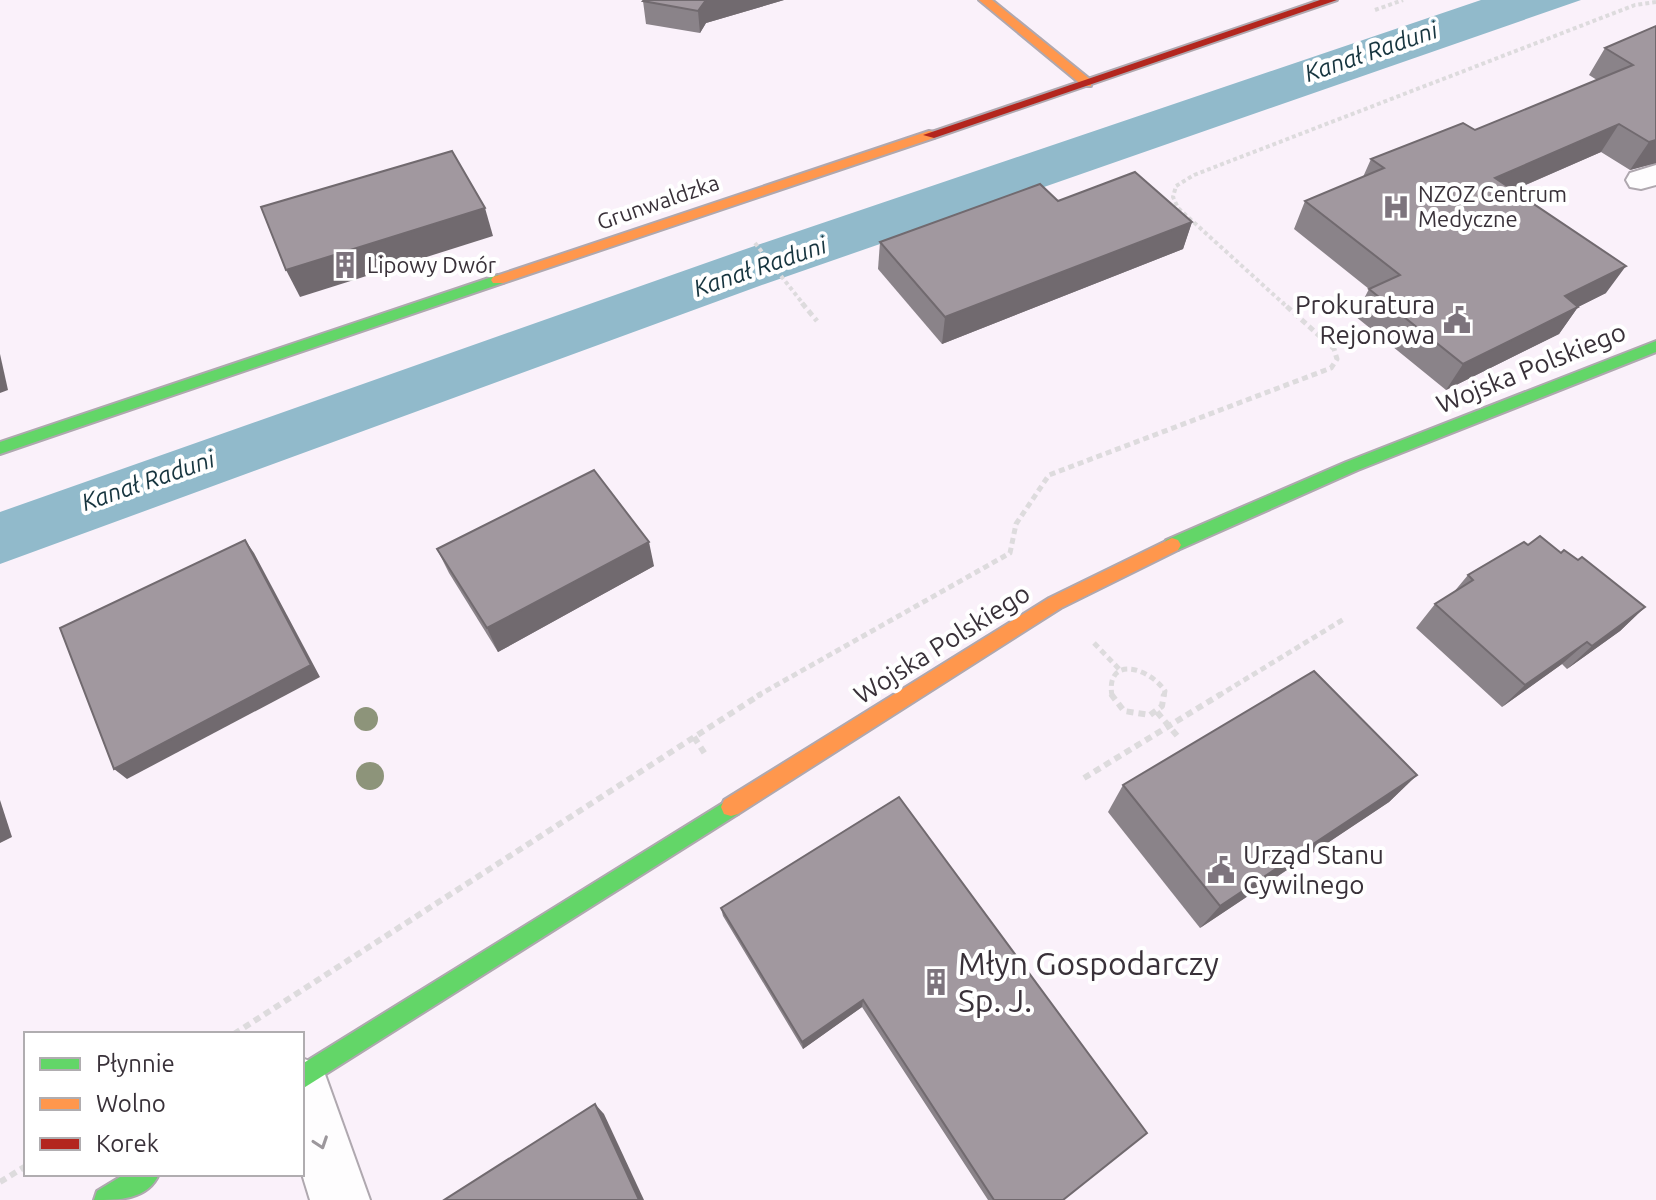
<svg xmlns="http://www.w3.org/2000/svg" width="1656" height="1200" font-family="Ubuntu,sans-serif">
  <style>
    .water { fill: #91bacb }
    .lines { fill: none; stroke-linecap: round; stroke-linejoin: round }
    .lane-casing { stroke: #afa8af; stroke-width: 4 }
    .street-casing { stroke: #afa8af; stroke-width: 4 }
    .fast-casing { stroke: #afa8af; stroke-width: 4 }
    .slow-casing { stroke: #afa8af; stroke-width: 4 }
    .jam-casing { stroke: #afa8af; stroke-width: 4 }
    .path-far2 { stroke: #dddbdd; stroke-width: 4; stroke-dasharray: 4 3; stroke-linecap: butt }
    .path-far1 { stroke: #dddbdd; stroke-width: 5; stroke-dasharray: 6 4; stroke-linecap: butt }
    .path { stroke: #dddbdd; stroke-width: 6; stroke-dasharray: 7 5; stroke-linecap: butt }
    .lane { fill: #fefdfe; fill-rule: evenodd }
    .street { fill: #fefdfe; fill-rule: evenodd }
    .fast { fill: #63d668; fill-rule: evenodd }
    .slow { fill: #ff974d; fill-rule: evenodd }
    .jam { fill: #b3261e; fill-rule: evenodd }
    .tree { fill: #8d947a }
    .wall { fill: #8a8389 }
    .shaded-wall { fill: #716a6f }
    .building { fill: #a1989f; stroke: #716a6f; stroke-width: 2 }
    .oneway { stroke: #9c979c }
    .labels { text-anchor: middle; stroke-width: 8; stroke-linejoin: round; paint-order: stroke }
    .far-poi-label { font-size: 22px; fill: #393139; stroke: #fff; text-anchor: start }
    .far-street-label { font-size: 22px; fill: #393139; stroke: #fff }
    .far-water-label { font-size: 24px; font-style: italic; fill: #17353f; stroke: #fff }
    .poi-label { font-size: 26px; fill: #393139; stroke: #fff; text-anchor: end }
    .street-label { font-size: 26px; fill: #393139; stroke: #fff }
    .near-poi-label { font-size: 32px; fill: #393139; stroke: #fff; text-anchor: start }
  </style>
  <rect width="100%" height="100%" fill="#faf1fa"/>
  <!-- water -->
  <polygon class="water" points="1481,0 1581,0 765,284 0,564 0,512 740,251"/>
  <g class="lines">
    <!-- lane casing -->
    <g class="lane-casing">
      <polygon id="lane" points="1656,165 1656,185 1641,189 1630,187 1626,180 1630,173"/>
    </g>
    <!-- street casing -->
    <g class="street-casing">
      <polygon id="street" points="302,1058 322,1066 370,1200 310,1200 302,1174"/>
    </g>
    <!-- fast casing -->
    <g class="fast-casing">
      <g id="fast">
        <polygon points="498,275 503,277 503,283 0,454 0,442"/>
        <polygon points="1656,341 1656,352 1358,470 1178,550 1166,550 1163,545 1166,540 1346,462"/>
        <polygon points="731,798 738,800 741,807 738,814 302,1089 302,1064"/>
        <path d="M125 1174H159C148 1200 118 1200 94 1200L97 1191Z"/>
      </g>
    </g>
    <!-- slow casing -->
    <g class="slow-casing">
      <g id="slow">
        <polygon points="979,0 992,0 1091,80 1091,86 1083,86"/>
        <polygon points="929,131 934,132 934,138 503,283 493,283 491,280 493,277"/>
        <polygon points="1172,538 1178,540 1181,545 1178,550 1061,608 738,814 731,816 724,814 721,807 724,800 1049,598"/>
      </g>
    </g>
    <!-- jam casing -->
    <g class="jam-casing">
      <polygon id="jam" points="1320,0 1337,0 934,138 923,135"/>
    </g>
    <!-- path-far2 -->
    <g class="path-far2">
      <polyline points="1375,10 1403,0"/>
      <polyline points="755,243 804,305"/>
      <polyline points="1285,305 1178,208 1173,197 1176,186 1194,175 1635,5 1656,2"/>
    </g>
    <!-- path-far1 -->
    <g class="path-far1">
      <polyline points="802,303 817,321"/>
      <polyline points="1094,643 1121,671"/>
      <polyline points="757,696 1010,553 1016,524 1049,475 1331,368 1337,359 1334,349 1283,303"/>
      <path d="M1112 696C1105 656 1148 666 1165 691L1164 696"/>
      <polyline points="1218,696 1344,619"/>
    </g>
    <!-- path -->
    <g class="path">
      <polyline points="1111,694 1124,711 1150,715 1162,706 1164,694"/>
      <polyline points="1157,712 1179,738"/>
      <polyline points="694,737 705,754"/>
      <polyline points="1084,778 1221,694"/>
      <polyline points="234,1034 761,694"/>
      <polyline points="0,1182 26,1166"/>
    </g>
    <!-- lane -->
    <use href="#lane" class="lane"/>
    <!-- street -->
    <use href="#street" class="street"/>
    <!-- fast -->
    <use href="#fast" class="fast"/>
    <!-- slow -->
    <use href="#slow" class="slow"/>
    <!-- jam -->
    <use href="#jam" class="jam"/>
  </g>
  <!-- trees -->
  <g class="tree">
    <circle cx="366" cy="719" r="12"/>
    <circle cx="370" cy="776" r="14"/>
  </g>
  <!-- wall -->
  <g class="wall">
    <polygon points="784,0 706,23 700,33 646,24 643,1"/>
    <polygon points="1656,26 1656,163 1630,170 1601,152 1514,190 1606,293 1578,307 1559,334 1446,390 1355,316 1369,289 1294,229 1305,201 1363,177 1371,159 1475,130 1597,80 1589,75 1605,48"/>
    <polygon points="1058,201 1192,222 1183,249 942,344 878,269 880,242"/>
    <polygon points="1528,545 1561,553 1645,607 1620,631 1567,669 1562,664 1502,707 1416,628 1435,604 1453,593 1468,575"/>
    <polygon points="437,549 654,566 498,652 449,573"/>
    <polygon points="1417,775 1389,802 1200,928 1108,812 1123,785"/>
    <polygon points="899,797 1063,1200 988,1200 862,1007 803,1049 723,916 721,908"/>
  </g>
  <!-- shaded-wall -->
  <g class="shaded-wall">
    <polygon points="704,0 784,0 706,23 700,33 698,11"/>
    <polygon points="1619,124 1601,152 1479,205 1495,178"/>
    <polygon points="1656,140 1656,163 1630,170 1649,142"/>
    <polygon points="485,208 493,236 300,297 286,270"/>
    <polygon points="1192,222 1183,249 942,344 945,317"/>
    <polygon points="1626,266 1606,293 1578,307 1559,334 1446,390 1463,364 1565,296"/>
    <polygon points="0,354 8,390 0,393"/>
    <polygon points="245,540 254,553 320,677 127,779 114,769"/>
    <polygon points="649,542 654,566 498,652 487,628"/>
    <polygon points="1645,607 1620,631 1567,669 1592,646"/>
    <polygon points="1587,642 1562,664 1502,707 1525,685"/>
    <polygon points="1417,775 1389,802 1200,928 1220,906"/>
    <polygon points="0,800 12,837 0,843"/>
    <polygon points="863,1000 862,1007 803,1049 802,1042"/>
    <polygon points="595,1104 604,1114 644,1200 639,1200"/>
  </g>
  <!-- building -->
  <g class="building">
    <polygon points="644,0 706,0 698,11 643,1"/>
    <polygon points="1656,26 1656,140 1649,142 1619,124 1495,178 1626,266 1565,296 1578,307 1463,364 1369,289 1400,275 1305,201 1384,168 1371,159 1463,123 1475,130 1633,65 1605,48"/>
    <polygon points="452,151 485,208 286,270 261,207"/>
    <polygon points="1135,172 1192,222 945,317 880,242 1040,184 1058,201"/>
    <polygon points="594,470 649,542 487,628 437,549"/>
    <polygon points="1540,536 1561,553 1564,550 1578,560 1582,557 1645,607 1592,646 1587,642 1525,685 1435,604 1473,580 1468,575 1524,542 1528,545"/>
    <polygon points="245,540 311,665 114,769 60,628"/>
    <polygon points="1314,671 1417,775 1220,906 1123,785"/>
    <polygon points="899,797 1147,1133 1063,1200 994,1200 863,1000 802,1042 721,908"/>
    <polygon points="595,1104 639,1200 444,1200"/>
  </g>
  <!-- one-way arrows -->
  <defs><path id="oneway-chevron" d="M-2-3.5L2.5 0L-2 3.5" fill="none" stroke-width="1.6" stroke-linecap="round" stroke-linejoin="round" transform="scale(2)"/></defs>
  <use class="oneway" href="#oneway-chevron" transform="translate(321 1143) rotate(71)"/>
  <!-- icons -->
  <defs>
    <g id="hospital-bare" transform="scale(2.16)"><path d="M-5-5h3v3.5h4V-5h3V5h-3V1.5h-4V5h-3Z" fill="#7d747d" stroke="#fff" stroke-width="2.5" paint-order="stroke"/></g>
    <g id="building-bare" transform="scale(2.16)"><path d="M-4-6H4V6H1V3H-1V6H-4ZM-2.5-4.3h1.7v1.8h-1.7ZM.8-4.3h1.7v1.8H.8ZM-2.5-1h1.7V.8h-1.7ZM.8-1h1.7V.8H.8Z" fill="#7d747d" stroke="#fff" stroke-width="2.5" paint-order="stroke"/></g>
    <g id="civic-bare" transform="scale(2.16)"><path d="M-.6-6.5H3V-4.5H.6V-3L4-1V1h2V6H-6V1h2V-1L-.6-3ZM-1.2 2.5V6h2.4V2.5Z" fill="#7d747d" stroke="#fff" stroke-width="2.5" paint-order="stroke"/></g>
  </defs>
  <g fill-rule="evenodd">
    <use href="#hospital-bare" x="1396" y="207"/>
    <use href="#building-bare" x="345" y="265"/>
    <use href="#civic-bare" x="1457" y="320"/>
    <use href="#civic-bare" x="1221" y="870"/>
    <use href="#building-bare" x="936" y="982"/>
  </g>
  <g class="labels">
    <!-- far-poi labels -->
    <g class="far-poi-label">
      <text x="1418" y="202">NZOZ Centrum<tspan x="1418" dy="25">Medyczne</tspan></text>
      <text x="367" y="273">Lipowy Dwór</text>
    </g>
    <!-- far-street labels -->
    <g class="far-street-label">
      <text transform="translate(658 202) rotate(-19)" y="8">Grunwaldzka</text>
    </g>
    <!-- far-water labels -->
    <g class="far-water-label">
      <text transform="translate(1371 52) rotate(-19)" y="8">Kanał Raduni</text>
      <text transform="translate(760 267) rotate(-19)" y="8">Kanał Raduni</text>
      <text transform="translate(148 481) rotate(-19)" y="8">Kanał Raduni</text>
    </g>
    <!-- poi labels -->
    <g class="poi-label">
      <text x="1435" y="314">Prokuratura<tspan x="1435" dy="30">Rejonowa</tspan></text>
      <text x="1243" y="864" text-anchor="start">Urząd Stanu<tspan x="1243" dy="30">Cywilnego</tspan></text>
    </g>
    <!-- street labels -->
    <g class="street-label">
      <text transform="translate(1531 368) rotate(-22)" y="9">Wojska Polskiego</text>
      <text transform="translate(942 644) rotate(-32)" y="9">Wojska Polskiego</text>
    </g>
    <!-- near-poi labels -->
    <g class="near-poi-label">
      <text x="958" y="975">Młyn Gospodarczy<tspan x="958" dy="37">Sp. J.</tspan></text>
    </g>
  </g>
  <!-- legend -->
  <rect x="24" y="1032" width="280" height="144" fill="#ffffff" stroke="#b0adb0" stroke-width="2"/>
  <rect x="40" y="1058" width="40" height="12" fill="#63d668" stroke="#b0adb0" stroke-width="2"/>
  <text x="96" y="1072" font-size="24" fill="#393139">Płynnie</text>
  <rect x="40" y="1098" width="40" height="12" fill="#ff974d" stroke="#b0adb0" stroke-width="2"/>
  <text x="96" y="1112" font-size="24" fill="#393139">Wolno</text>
  <rect x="40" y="1138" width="40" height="12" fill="#b3261e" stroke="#b0adb0" stroke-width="2"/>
  <text x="96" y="1152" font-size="24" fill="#393139">Korek</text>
</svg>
